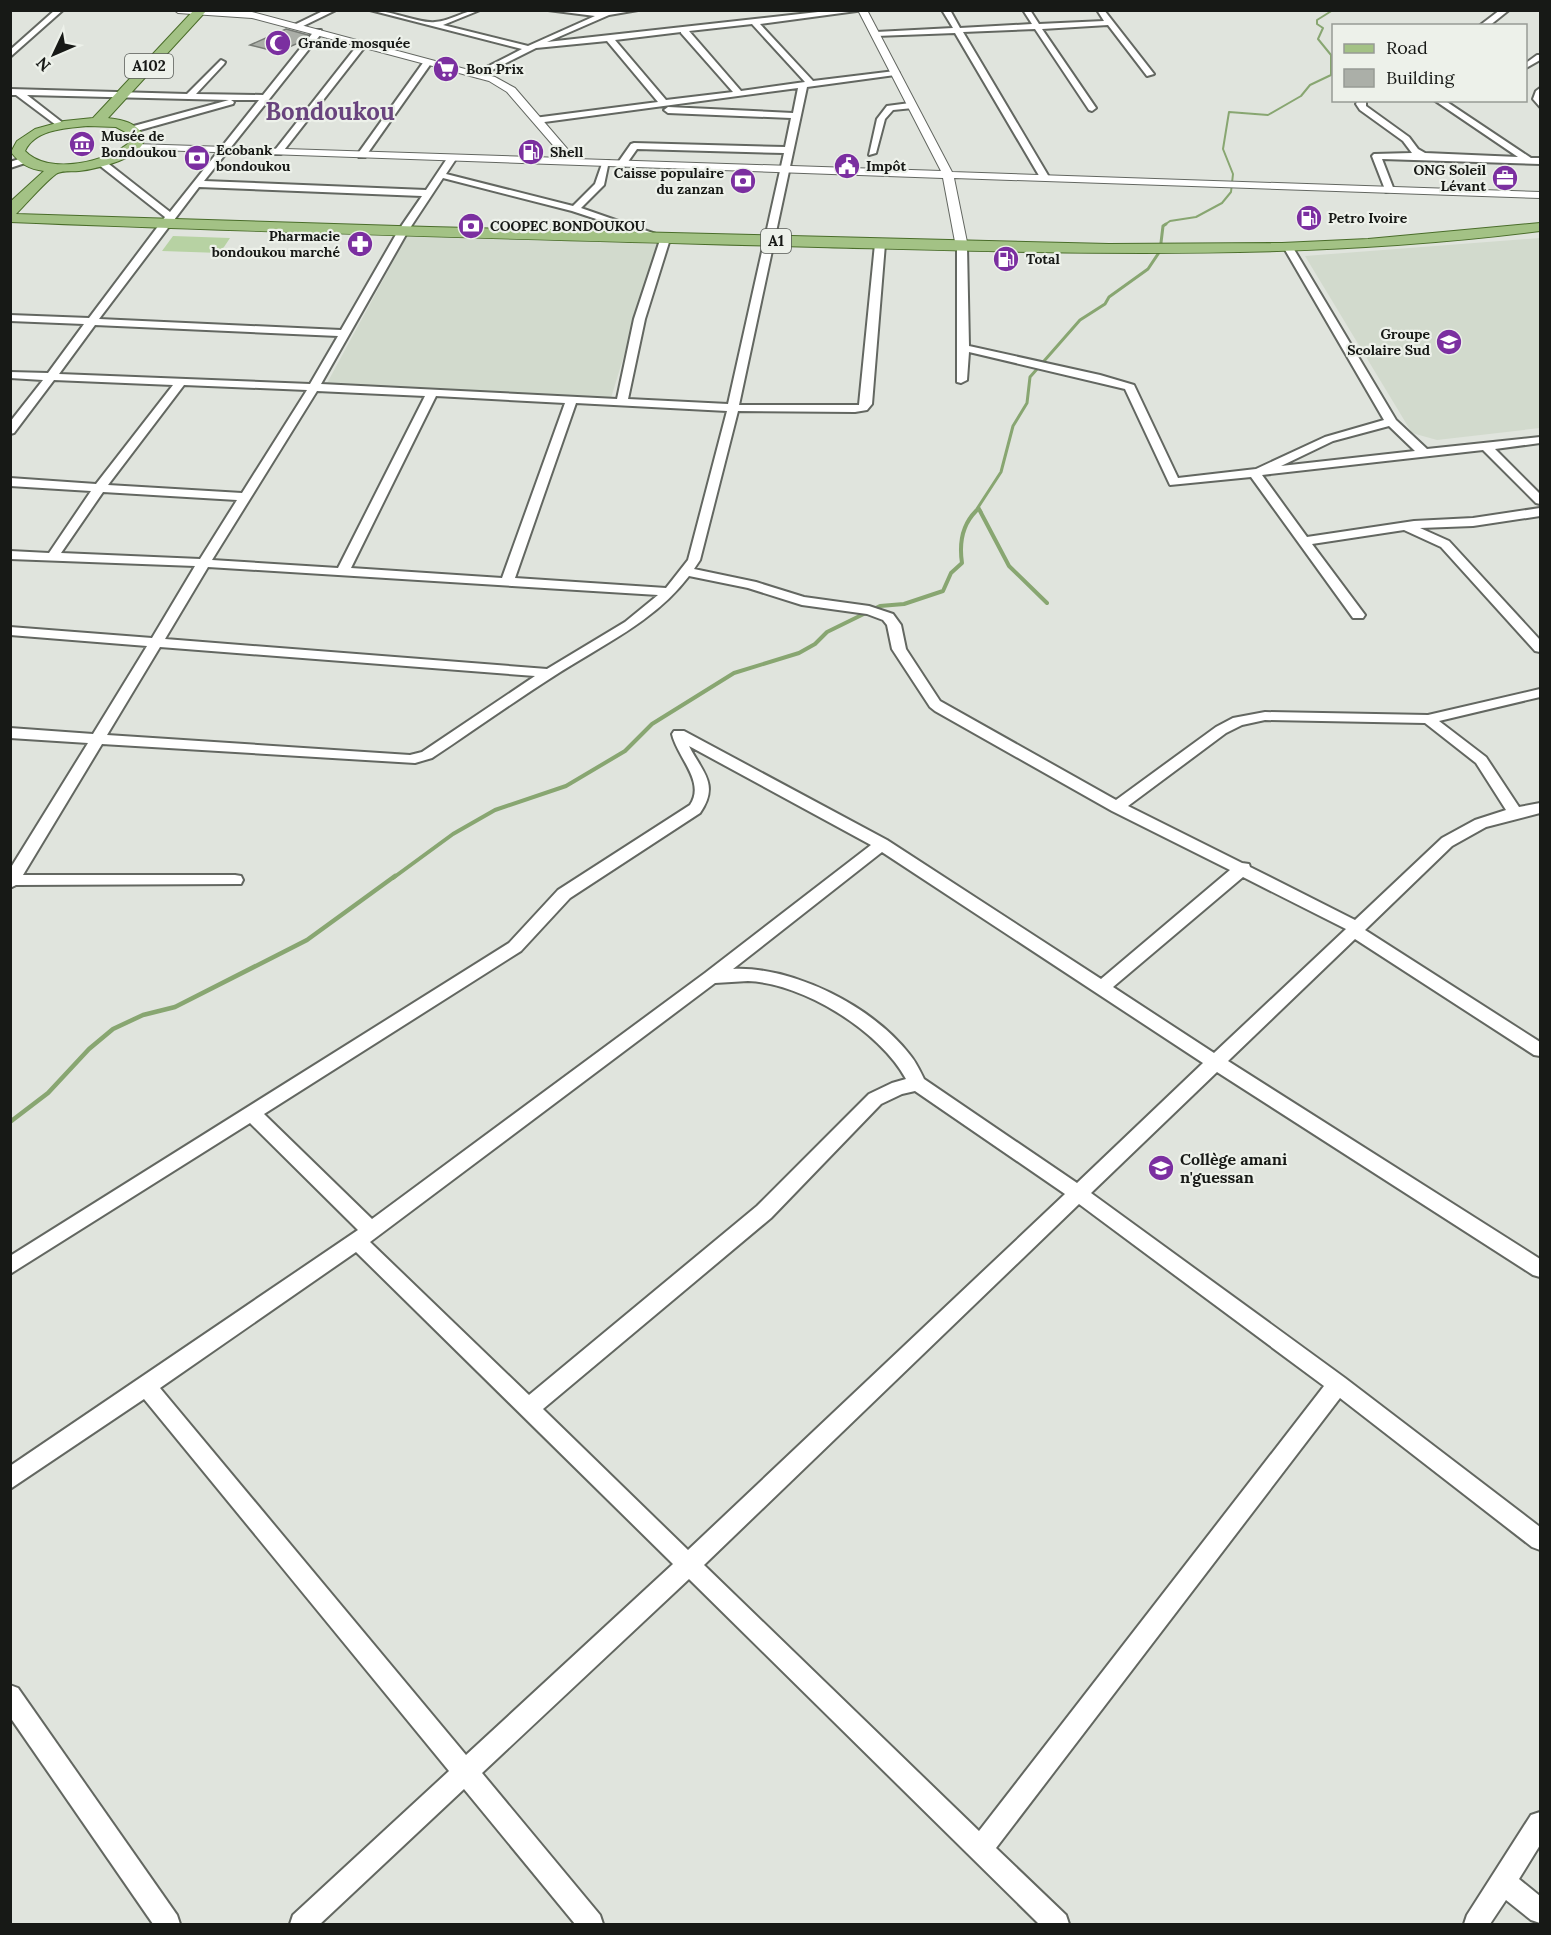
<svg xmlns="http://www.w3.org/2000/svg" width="1551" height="1935" font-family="Lora,serif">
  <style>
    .built { fill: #d2dacd }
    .green { fill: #b7d2a3 }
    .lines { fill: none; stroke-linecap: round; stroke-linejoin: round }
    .stream-far3 { stroke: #88a671; stroke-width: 2 }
    .stream-far2 { stroke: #88a671; stroke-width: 3 }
    .stream-far1 { stroke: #88a671; stroke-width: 4 }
    .stream { stroke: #88a671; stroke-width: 4.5 }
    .building { fill: #abafa8; stroke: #777b75; stroke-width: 1.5 }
    .minor-casing { stroke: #636761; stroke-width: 4 }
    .tertiary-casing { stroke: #636761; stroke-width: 2 }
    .primary-casing { stroke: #4a6d2a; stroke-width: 2 }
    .minor { fill: #fff; fill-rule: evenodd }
    .tertiary { fill: #fff; fill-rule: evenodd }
    .primary { fill: #a3c285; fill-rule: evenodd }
    .labels { text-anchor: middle; stroke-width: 4.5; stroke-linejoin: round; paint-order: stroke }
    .far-poi-label { font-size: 14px; font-weight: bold; fill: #171916; stroke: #edf1ea; text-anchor: start }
    .shield { fill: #edf1ea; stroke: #575a56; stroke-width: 1.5 }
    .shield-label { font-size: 15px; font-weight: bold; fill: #171916 }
    .poi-label { font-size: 16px; font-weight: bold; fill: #171916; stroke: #edf1ea; text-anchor: start }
    .far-town-label { font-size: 24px; font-weight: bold; fill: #69447e; stroke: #edf1ea }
  </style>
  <rect width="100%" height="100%" fill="#e0e4dd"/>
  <!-- built -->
  <g class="built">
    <polygon points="408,234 658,244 611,398 326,385"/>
    <polygon points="1540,238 1540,428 1437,440 1412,433 1305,256"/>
  </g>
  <!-- green -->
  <polygon class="green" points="173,236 230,238 220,253 162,251"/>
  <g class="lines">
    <!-- stream-far3 -->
    <polyline class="stream-far3" points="1163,226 1170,221 1196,217 1222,203 1231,192 1233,174 1223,149 1229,112 1268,115 1301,96 1310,85 1331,75 1331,55 1318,39 1323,28 1317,24 1317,20 1333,10"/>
    <!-- stream-far2 -->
    <g class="stream-far2">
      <polyline points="979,508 981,512"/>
      <polyline points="975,512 1001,472 1013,426 1027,403 1030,377 1080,320 1105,304 1109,297 1148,269 1160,251 1163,226 1166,224"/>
    </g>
    <!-- stream-far1 -->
    <g class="stream-far1">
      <polyline points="980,511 1009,566 1047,603"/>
      <path d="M393 878 453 834 495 810 566 786 625 751 652 724 734 673 799 653 815 644 827 632 880 606 904 604 943 591 951 573 962 563C959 543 962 525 976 511"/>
    </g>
    <!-- stream -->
    <polyline class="stream" points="10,1122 48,1093 89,1049 113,1029 143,1015 175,1007 307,940 395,876"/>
  </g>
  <!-- building -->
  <polygon class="building" points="286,29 308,35 303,41 278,52 250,45"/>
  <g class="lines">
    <!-- minor casing -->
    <g class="minor-casing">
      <g id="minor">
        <polygon points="55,10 63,10 10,57 10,50"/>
        <polygon points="325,10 336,10 299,28 292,26"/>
        <path d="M370 10C390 10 420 24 435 22 451 21 464 10 480 10L443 25 528 46 595 16 548 10H638L609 15 547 42 836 10H864L760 24 813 81 895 71 899 73 895 75 807 87 739 405H859L875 244 880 241 885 244 872 404 867 410 855 412 738 411 700 560 694 569 756 582 804 597 869 606 893 614 901 625 906 649 940 701 1116 800 1216 727 1233 718 1265 712 1428 715 1540 689V697L1439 721 1486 757 1519 807 1540 803V813L1486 827 1452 846 1365 930 1540 1042V1056L1534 1055 1355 939 1228 1061 1540 1259V1277L1533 1275 1217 1072 1091 1193 1345 1378 1540 1527V1550L1532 1547 1340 1398 996 1848 1066 1915 1069 1924H1039L689 1579 482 1773 600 1915 603 1924H575L464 1789 320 1924H290L293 1915 449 1771 144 1399 10 1489V1466L358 1230 250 1123 10 1274V1256L509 943 558 890 690 805C706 782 677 757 672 734L674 731H684L887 840 1101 979 1230 870 1112 811 935 711 930 707 892 649 887 625 883 620 867 614 802 605 748 588 689 576C654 622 602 645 554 676 513 702 473 731 432 758L415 763 102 744 23 875H235L241 876 243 880 241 884 16 885 10 888V869L88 743 10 738V728L93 734 147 646 10 635V627L152 638 195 566 10 559V551L49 553 91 491 10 486V478L96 484 173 385 54 380 14 433 10 434V422L43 380 10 378V372L48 373 84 324 10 321V315L89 318 165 217 99 165V161H105L170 212 259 100H231L234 102 233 104 133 132 129 129 130 127 229 100 27 95 63 123V127L60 128 16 95H10V89L187 94 221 60 225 62 224 64 196 94 263 95 315 30H321V34L204 181 426 190 448 157 451 156 456 159 446 174 573 206 595 184 603 161H609L604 185 581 208 670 239 645 319 628 399 728 404 784 153 637 149 625 166 617 164 631 144 634 143 785 147 791 118 668 113 664 110 668 107 793 113 798 88 537 123 533 120 534 118 658 102 607 41 536 48 478 77 474 75 475 73 522 49ZM752 24 805 82 741 91 689 31ZM681 32V33L733 92 666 100 615 40ZM443 178 572 211 660 240 634 319 617 399 321 384 408 231ZM199 187 422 196 398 231 341 330 99 319ZM95 325 338 336 310 384 59 374ZM184 385 307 390 242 493 108 485ZM317 391 425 396 338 568 212 560ZM436 396 565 403 502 578 351 568ZM576 403 727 411 688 560 666 588 515 578ZM103 492 237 500 200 559 61 553ZM208 567 658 595 625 622 547 669 165 639ZM160 647 535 676 422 752 410 755 107 735ZM1265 720 1425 723 1476 763 1506 810 1475 820 1442 838 1355 920 1250 867 1249 864 1242 863 1128 806 1226 733 1242 725ZM689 746 871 845 705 973 372 1219 264 1114 521 951 570 898 700 813C720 784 702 772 689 746ZM882 852 1203 1063 1077 1183 924 1079C920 1071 916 1062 910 1055 873 1007 794 966 733 969ZM1243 877 1346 929 1214 1053 1113 987ZM748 981C803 983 880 1031 906 1079L892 1083 869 1094 757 1206 529 1395 370 1242 715 983ZM915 1091 1065 1194 688 1550 543 1409 771 1218 881 1104 902 1094ZM1079 1204 1324 1386 979 1831 704 1565ZM356 1252 673 1564 466 1755 160 1388Z"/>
        <polygon points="942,10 950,10 960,28 1032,24 1023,10 1030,10 1039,24 1104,21 1097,10 1104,10 1154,74 1147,76 1108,25 1042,29 1096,108 1092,111 1089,110 1035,29 963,32 1049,177 1041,179 955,33 876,36 872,34 876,32 953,28"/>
        <polygon points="1500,10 1509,10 1489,26 1479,26"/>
        <polygon points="360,42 367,44 281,154 275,154 275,150"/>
        <polygon points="1537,55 1540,55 1540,60 1526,68 1526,63"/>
        <polygon points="425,60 432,62 365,157 359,157 357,155"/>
        <polygon points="1540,88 1540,107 1533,99 1536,91"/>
        <polygon points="1358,100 1366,100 1366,106 1409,137 1418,149 1425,153 1518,157 1434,100 1444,100 1531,158 1540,158 1540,164 1382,159 1394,190 1386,192 1372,156 1374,154 1412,153 1403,141 1360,110 1356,104"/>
        <polygon points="910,103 913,104 913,108 893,110 885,119 876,153 869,155 877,119 887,106"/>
        <polygon points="25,157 28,158 28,162 10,168 10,162"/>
        <path d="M962 244 967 247 969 346 1100 375 1134 385 1178 478 1256 469 1325 437 1384 420 1284 248 1292 246 1396 420 1427 449 1540 437V443L1495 449 1540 494V504L1536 503 1483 450 1262 475 1307 537 1414 521 1473 518 1540 508V516L1473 526 1420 528 1449 541 1540 640V652L1535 651 1441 547 1404 530 1312 544 1365 615 1363 618H1353L1251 477 1170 485 1125 389 969 352 967 380 961 383 957 382V247ZM1389 426 1415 451 1281 466 1333 441Z"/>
        <polygon points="10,1685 18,1688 177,1915 180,1924 153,1924 10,1717"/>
        <polygon points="1540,1812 1540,1845 1519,1879 1540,1896 1540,1923 1531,1920 1506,1900 1490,1924 1464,1924 1467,1915 1531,1815"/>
      </g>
    </g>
    <!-- tertiary casing -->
    <g class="tertiary-casing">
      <polygon id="tertiary" points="174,10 252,12 495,77 515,88 576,159 941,171 858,10 867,10 952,172 1540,192 1540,198 954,178 968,247 962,250 956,247 943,178 131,149 131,145 135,144 564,158 507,92 489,81 252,18 178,13"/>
    </g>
    <!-- primary casing -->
    <g class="primary-casing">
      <path id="primary" d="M194 10H207L108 118C123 120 135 122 144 136 147 158 96 169 79 171 72 172 62 170 56 174 42 185 29 201 16 214L430 227 1109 244 1282 243 1368 239 1540 223V231C1300 262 1060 253 818 247 549 240 280 233 10 222V202L44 171C29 169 20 164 11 152L17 141 35 129 64 121 93 118ZM88 126 116 127 129 134 131 141C109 162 48 176 25 151 35 129 67 128 88 126Z"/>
    </g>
    <!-- minor -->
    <use href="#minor" class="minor"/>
    <!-- tertiary -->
    <use href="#tertiary" class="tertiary"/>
    <!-- primary -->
    <use href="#primary" class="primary"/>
  </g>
  <!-- icons -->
  <defs>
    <g id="mosque-disc" transform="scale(1.35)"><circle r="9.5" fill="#7b2fa0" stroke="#edf1ea"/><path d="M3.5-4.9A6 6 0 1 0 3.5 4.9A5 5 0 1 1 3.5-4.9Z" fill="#fff"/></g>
    <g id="supermarket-disc" transform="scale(1.35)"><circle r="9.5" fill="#7b2fa0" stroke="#edf1ea"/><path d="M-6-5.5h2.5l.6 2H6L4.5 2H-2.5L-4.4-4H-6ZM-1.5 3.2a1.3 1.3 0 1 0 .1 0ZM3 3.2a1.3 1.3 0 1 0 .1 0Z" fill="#fff"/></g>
    <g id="museum-disc" transform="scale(1.35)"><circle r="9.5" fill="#7b2fa0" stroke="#edf1ea"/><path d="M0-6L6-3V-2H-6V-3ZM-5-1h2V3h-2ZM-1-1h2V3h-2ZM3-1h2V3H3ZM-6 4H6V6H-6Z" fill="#fff"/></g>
    <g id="fuel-disc" transform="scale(1.35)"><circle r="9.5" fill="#7b2fa0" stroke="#edf1ea"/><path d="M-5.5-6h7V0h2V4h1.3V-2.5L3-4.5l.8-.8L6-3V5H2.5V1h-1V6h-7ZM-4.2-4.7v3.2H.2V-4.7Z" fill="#fff"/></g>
    <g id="bank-disc" transform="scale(1.35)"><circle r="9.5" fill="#7b2fa0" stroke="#edf1ea"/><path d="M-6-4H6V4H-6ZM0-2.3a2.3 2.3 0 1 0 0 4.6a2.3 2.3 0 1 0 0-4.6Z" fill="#fff"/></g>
    <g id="civic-disc" transform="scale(1.35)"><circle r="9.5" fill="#7b2fa0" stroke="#edf1ea"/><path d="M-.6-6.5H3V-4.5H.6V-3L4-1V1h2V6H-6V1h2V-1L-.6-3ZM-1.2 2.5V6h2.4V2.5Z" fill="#fff"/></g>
    <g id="office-disc" transform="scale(1.35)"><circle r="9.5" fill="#7b2fa0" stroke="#edf1ea"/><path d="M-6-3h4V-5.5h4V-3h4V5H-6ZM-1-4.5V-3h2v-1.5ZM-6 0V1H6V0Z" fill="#fff"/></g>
    <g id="pharmacy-disc" transform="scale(1.35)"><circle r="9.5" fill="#7b2fa0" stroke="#edf1ea"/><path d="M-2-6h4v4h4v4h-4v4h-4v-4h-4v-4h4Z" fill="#fff"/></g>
    <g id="school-disc" transform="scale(1.35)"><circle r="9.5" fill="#7b2fa0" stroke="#edf1ea"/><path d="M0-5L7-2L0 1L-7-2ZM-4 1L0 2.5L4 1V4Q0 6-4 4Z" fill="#fff"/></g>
  </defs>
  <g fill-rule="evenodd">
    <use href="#mosque-disc" x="278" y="43"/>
    <use href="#supermarket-disc" x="446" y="69"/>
    <use href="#museum-disc" x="82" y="144"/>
    <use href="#fuel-disc" x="531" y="152"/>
    <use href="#bank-disc" x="197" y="158"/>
    <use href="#civic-disc" x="847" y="166"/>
    <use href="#office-disc" x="1505" y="178"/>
    <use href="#bank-disc" x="743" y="181"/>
    <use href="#fuel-disc" x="1309" y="218"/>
    <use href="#bank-disc" x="471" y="226"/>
    <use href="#pharmacy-disc" x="360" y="244"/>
    <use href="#fuel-disc" x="1006" y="259"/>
    <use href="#school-disc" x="1449" y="342"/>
    <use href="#school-disc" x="1161" y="1168"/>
  </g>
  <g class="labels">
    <!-- far-poi labels -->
    <g class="far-poi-label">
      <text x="298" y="48">Grande mosquée</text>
      <text x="466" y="74">Bon Prix</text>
      <text x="101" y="141">Musée de<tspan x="101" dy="16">Bondoukou</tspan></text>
      <text x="216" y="155">Ecobank<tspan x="216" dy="16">bondoukou</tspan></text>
      <text x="550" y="157">Shell</text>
      <text x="866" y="171">Impôt</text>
      <text x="1486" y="175" text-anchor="end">ONG Soleil<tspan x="1486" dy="16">Lévant</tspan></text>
      <text x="724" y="178" text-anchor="end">Caisse populaire<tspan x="724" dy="16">du zanzan</tspan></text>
      <text x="1328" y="223">Petro Ivoire</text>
      <text x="490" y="231">COOPEC BONDOUKOU</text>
      <text x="340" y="241" text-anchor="end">Pharmacie<tspan x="340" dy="16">bondoukou marché</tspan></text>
      <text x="1026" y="264">Total</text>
      <text x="1430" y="339" text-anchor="end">Groupe<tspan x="1430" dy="16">Scolaire Sud</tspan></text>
    </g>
    <!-- shield labels -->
    <g class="shield">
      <rect x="125" y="54" width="48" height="24" rx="4.5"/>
      <rect x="761" y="229" width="30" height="24" rx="4.5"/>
    </g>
    <g class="shield-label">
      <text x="149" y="71">A102</text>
      <text x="776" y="246">A1</text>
    </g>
    <!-- poi labels -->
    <g class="poi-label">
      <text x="1180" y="1165">Collège amani<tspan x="1180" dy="18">n'guessan</tspan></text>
    </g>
    <!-- far-town labels -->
    <g class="far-town-label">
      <text x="330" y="120">Bondoukou</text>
    </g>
  </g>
  <!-- border -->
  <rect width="1551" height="1935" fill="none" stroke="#171916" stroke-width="24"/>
  <!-- legend -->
  <rect x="1332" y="24" width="195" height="78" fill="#edf1ea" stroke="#979b95" stroke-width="1.5"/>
  <rect x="1344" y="44" width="30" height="9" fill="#a3c285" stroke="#979b95" stroke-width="1.5"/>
  <text x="1386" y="54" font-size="18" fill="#171916">Road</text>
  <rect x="1344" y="69" width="30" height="18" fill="#abafa8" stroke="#979b95" stroke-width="1.5"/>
  <text x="1386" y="84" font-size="18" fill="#171916">Building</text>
  <!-- north arrow -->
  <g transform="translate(54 54) rotate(226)" stroke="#edf1ea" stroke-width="4.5" paint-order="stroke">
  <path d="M0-4.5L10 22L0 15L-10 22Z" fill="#171916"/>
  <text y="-9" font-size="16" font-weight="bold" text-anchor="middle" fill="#171916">N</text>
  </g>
</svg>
